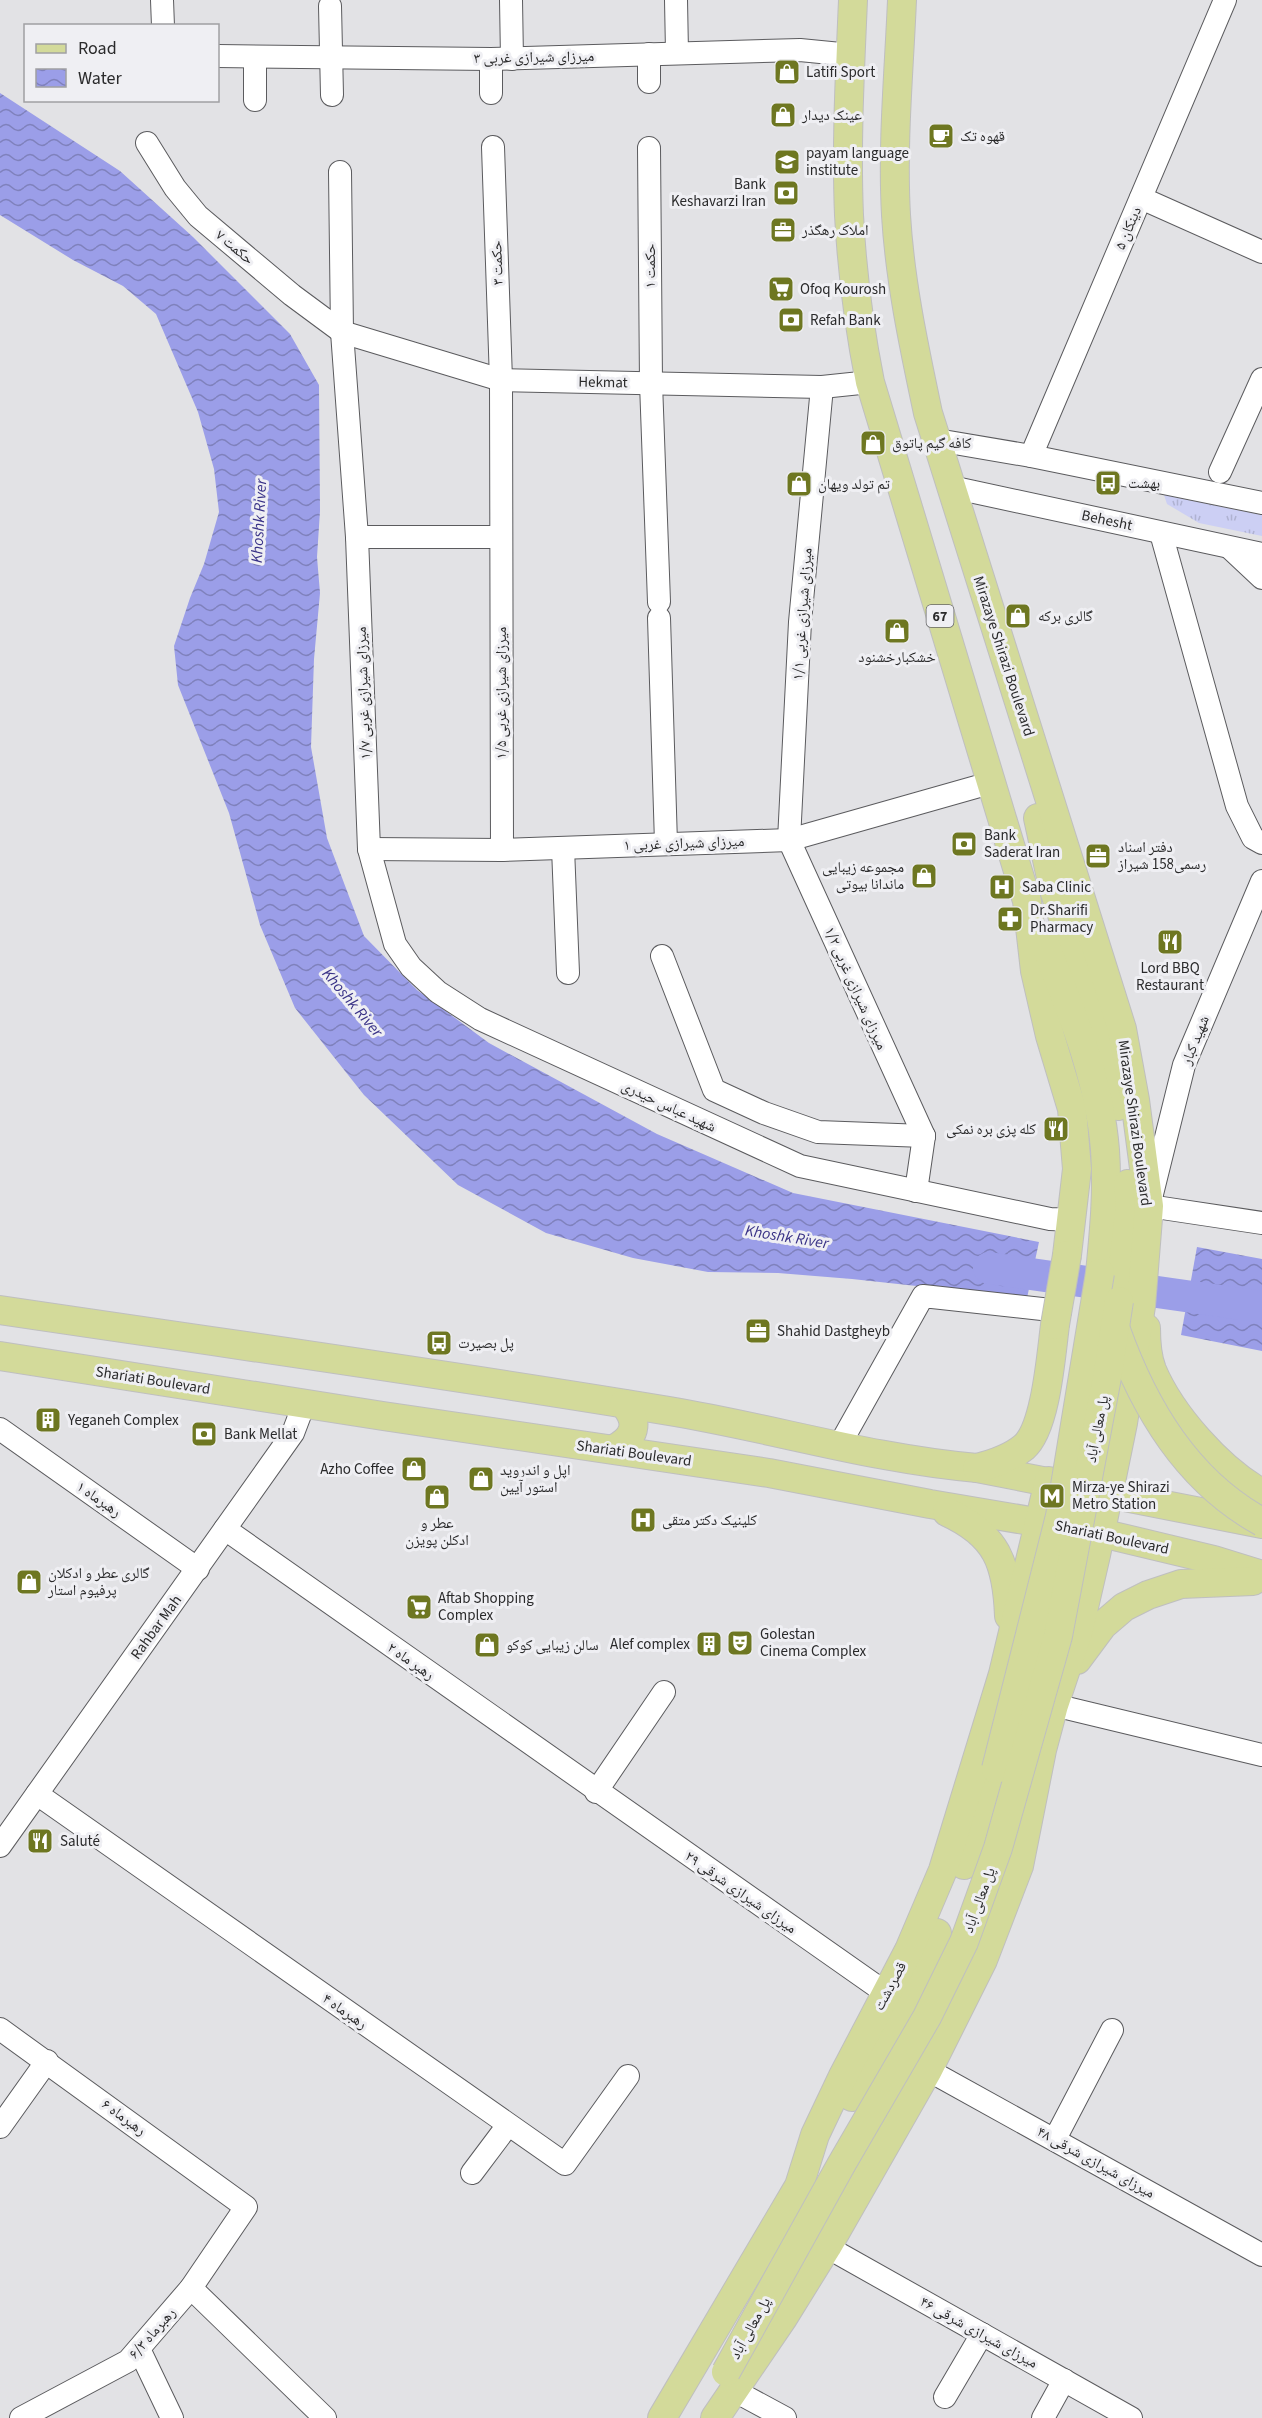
<svg xmlns="http://www.w3.org/2000/svg" width="1262" height="2418" font-family="'Source Sans 3','Noto Naskh Arabic',sans-serif">
  <style>
    .grass { fill: url(#grass-tufts) }
    .water { fill: url(#water-waves) }
    .lines { fill: none; stroke-linecap: round; stroke-linejoin: round }
    .river { stroke: #9b9ee8; stroke-width: 32 }
    .minor-casing { stroke: #5b5b5e; stroke-width: 24 }
    .major-casing { stroke: #bfbfbf; stroke-width: 30 }
    .minor { stroke: #fff; stroke-width: 22 }
    .major { stroke: #d3da9a; stroke-width: 28 }
    .major-bridge-casing { stroke: #bfbfbf; stroke-width: 30; stroke-linecap: butt }
    .major-bridge { stroke: #d3da9a; stroke-width: 28 }
    .labels { text-anchor: middle; stroke-width: 6; stroke-linejoin: round; paint-order: stroke }
    .shield { fill: #efeff3; stroke: #656567; stroke-width: 1.5 }
    .shield-label { font-size: 14px; font-weight: bold; fill: #2a2a2b }
    .street-label { font-size: 15px; fill: #2a2a2b; stroke: #efeff3 }
    .poi-label { font-size: 15px; fill: #2a2a2b; stroke: #efeff3; text-anchor: start }
    .water-label { font-size: 16px; font-style: italic; fill: #393287; stroke: #efeff3 }
  </style>
  <defs>
    <pattern id="grass-tufts" width="24" height="20" patternUnits="userSpaceOnUse" patternTransform="scale(1.5)"><rect width="24" height="20" fill="#cccff4"/><path d="M3 7l-1-3M5 7V3M7 7l1-3M15 17l-1-3M17 17v-4M19 17l1-3" fill="none" stroke="#afb2d1"/></pattern>
    <pattern id="water-waves" width="16" height="10" patternUnits="userSpaceOnUse" patternTransform="scale(1.5)"><rect width="16" height="10" fill="#9b9ee8"/><path d="M0 5q4-4 8 0t8 0" fill="none" stroke="#7f81bc"/></pattern>
  </defs>
  <rect width="100%" height="100%" fill="#e2e2e5"/>
  <!-- grass -->
  <polygon class="grass" points="1164,495 1262,515 1262,536 1199,523 1167,504"/>
  <!-- water -->
  <g class="water">
    <polygon points="0,93 120,171 193,237 290,334 319,385 320,511 317,557 320,593 314,659 311,747 327,838 364,936 417,990 489,1043 657,1134 793,1193 1039,1242 1027,1298 852,1279 778,1273 708,1272 633,1258 546,1233 458,1185 364,1095 295,1008 260,925 229,813 178,685 174,646 190,598 204,564 219,512 214,469 198,412 156,314 123,286 73,260 0,215"/>
    <polygon points="1197,1247 1262,1259 1262,1351 1181,1335"/>
  </g>
  <g class="lines">
    <!-- river -->
    <polyline class="river" points="989,1268 1262,1307"/>
    <!-- minor casing -->
    <g class="minor-casing">
      <g id="minor">
        <polyline points="162,0 163,26"/>
        <polyline points="511,0 512,59"/>
        <polyline points="676,0 677,52"/>
        <polyline points="330,6 332,95"/>
        <polyline points="649,54 649,82"/>
        <polyline points="218,56 491,59 800,50 851,55"/>
        <polyline points="491,59 491,93"/>
        <polyline points="255,100 255,57"/>
        <polyline points="147,143 175,188 198,216 292,295 342,332 501,380 822,387 870,382"/>
        <polyline points="493,147 501,380 502,850"/>
        <polyline points="649,148 651,383 659,602"/>
        <polyline points="340,172 342,332 357,537 369,849 395,944 411,967 438,992 480,1019 800,1166 1050,1219 1072,1220"/>
        <polyline points="1141,198 1262,252"/>
        <polyline points="822,387 800,622 789,840 924,1136"/>
        <polyline points="937,440 1031,456 1262,503"/>
        <polyline points="1031,456 1225,0"/>
        <polyline points="1220,472 1262,379"/>
        <polyline points="951,487 1262,554"/>
        <polyline points="1161,533 1237,806 1253,838 1262,843"/>
        <polyline points="357,537 500,537"/>
        <polyline points="1230,548 1262,578"/>
        <polyline points="659,618 666,843"/>
        <polyline points="563,848 568,973"/>
        <polyline points="369,849 502,850 789,840 990,783"/>
        <polyline points="1262,881 1184,1065 1149,1206 1262,1223"/>
        <polyline points="662,956 714,1090 764,1113 818,1132 924,1136"/>
        <polyline points="916,1191 924,1136"/>
        <polyline points="0,1429 198,1569"/>
        <polyline points="839,1446 923,1296 1060,1311"/>
        <polyline points="225,1529 886,1993"/>
        <polyline points="1054,1705 1262,1755"/>
        <polyline points="596,1792 664,1692"/>
        <polyline points="37,1794 565,2164 628,2076"/>
        <polyline points="0,1846 293,1433 304,1404"/>
        <polyline points="0,2029 246,2207 191,2288 128,2361 21,2418"/>
        <polyline points="928,2070 1262,2255"/>
        <polyline points="0,2127 47,2061"/>
        <polyline points="1055,2139 1112,2030"/>
        <polyline points="472,2173 508,2125"/>
        <polyline points="827,2247 1131,2418"/>
        <polyline points="191,2288 325,2418"/>
        <polyline points="139,2349 172,2418"/>
        <polyline points="735,2391 785,2418"/>
        <polyline points="945,2397 982,2334"/>
        <polyline points="1043,2418 1064,2380"/>
      </g>
    </g>
    <!-- major casing -->
    <g class="major-casing">
      <g id="major">
        <path d="M853 0C850 71 846 143 849 215 852 271 859 327 870 382L1027 901 1035 971 1050 1036 1072 1109 1077 1169 1067 1255"/>
        <polyline points="1038,818 1053,887 1085,985 1118,1106"/>
        <path d="M1042 937C1069 1006 1099 1075 1105 1150 1108 1191 1104 1232 1100 1273"/>
        <polyline points="1119,1301 1130,1204 1128,1184"/>
        <path d="M0 1310C223 1343 446 1374 669 1411 772 1428 872 1459 977 1468L1262 1524"/>
        <path d="M1146 1328C1146 1342 1147 1357 1152 1370 1171 1415 1220 1470 1262 1493"/>
        <polyline points="0,1356 383,1416 769,1473 930,1504 1101,1533 1214,1560 1262,1575"/>
        <path d="M614 1449C635 1438 640 1423 624 1404"/>
        <path d="M977 1468C993 1464 1011 1458 1024 1447 1046 1428 1051 1355 1055 1325"/>
        <path d="M947 1512C997 1535 1007 1563 1009 1616"/>
        <polyline points="1077,1660 1103,1625 1124,1607 1148,1595 1181,1584 1253,1581"/>
        <polyline points="964,1865 996,1769"/>
        <polyline points="852,2097 906,2005 937,1933"/>
        <polyline points="662,2418 799,2186 815,2135 843,2076 909,1950 943,1870 1003,1674 1049,1481"/>
        <path d="M715 2418 783 2318 827 2247 928 2070 983 1960 1019 1866 1042 1750 1054 1705 1078 1633 1096 1555 1123 1423 1141 1306 1149 1206 1135 1100 1122 1029 928 413C914 347 900 282 896 215 892 144 899 71 902 0"/>
      </g>
    </g>
    <!-- minor -->
    <use href="#minor" class="minor"/>
    <!-- major -->
    <use href="#major" class="major"/>
    <!-- major-bridge casing -->
    <g class="major-bridge-casing">
      <g id="major-bridge">
        <polyline points="1055,1325 1067,1255"/>
        <path d="M1116 1330C1144 1408 1187 1481 1262 1522"/>
        <polyline points="996,1769 1060,1516 1100,1273"/>
        <polyline points="726,2372 841,2165 927,2017 964,1942 998,1848 1058,1636 1108,1372 1119,1301"/>
      </g>
    </g>
    <!-- major-bridge -->
    <use href="#major-bridge" class="major-bridge"/>
  </g>
  <!-- icons -->
  <defs>
    <g id="shop-square" transform="scale(1.35)"><rect x="-9" y="-9" width="18" height="18" rx="4" fill="#6e7721" stroke="#efeff3"/><path d="M-5-2.5h2.3a2.7 3.5 0 0 1 5.4 0H5L5.5 6h-11ZM-1.5-2.5h3a1.5 2.3 0 0 0-3 0Z" fill="#fff"/></g>
    <g id="cafe-square" transform="scale(1.35)"><rect x="-9" y="-9" width="18" height="18" rx="4" fill="#6e7721" stroke="#efeff3"/><path d="M-5.5-4.5H6V0H3Q3 3.5 0 3.5H-2.5Q-5.5 3.5-5.5 0ZM3-3.2v2h1.7v-2ZM-6 4.5H4V6H-6Z" fill="#fff"/></g>
    <g id="school-square" transform="scale(1.35)"><rect x="-9" y="-9" width="18" height="18" rx="4" fill="#6e7721" stroke="#efeff3"/><path d="M0-5L7-2L0 1L-7-2ZM-4 1L0 2.5L4 1V4Q0 6-4 4Z" fill="#fff"/></g>
    <g id="bank-square" transform="scale(1.35)"><rect x="-9" y="-9" width="18" height="18" rx="4" fill="#6e7721" stroke="#efeff3"/><path d="M-6-4H6V4H-6ZM0-2.3a2.3 2.3 0 1 0 0 4.6a2.3 2.3 0 1 0 0-4.6Z" fill="#fff"/></g>
    <g id="office-square" transform="scale(1.35)"><rect x="-9" y="-9" width="18" height="18" rx="4" fill="#6e7721" stroke="#efeff3"/><path d="M-6-3h4V-5.5h4V-3h4V5H-6ZM-1-4.5V-3h2v-1.5ZM-6 0V1H6V0Z" fill="#fff"/></g>
    <g id="supermarket-square" transform="scale(1.35)"><rect x="-9" y="-9" width="18" height="18" rx="4" fill="#6e7721" stroke="#efeff3"/><path d="M-6-5.5h2.5l.6 2H6L4.5 2H-2.5L-4.4-4H-6ZM-1.5 3.2a1.3 1.3 0 1 0 .1 0ZM3 3.2a1.3 1.3 0 1 0 .1 0Z" fill="#fff"/></g>
    <g id="bus-square" transform="scale(1.35)"><rect x="-9" y="-9" width="18" height="18" rx="4" fill="#6e7721" stroke="#efeff3"/><path d="M-5-6H5V4H4V6H2V4H-2V6H-4V4H-5ZM-3.5-4V0h7V-4ZM-3.5 1.2v1.5H-2V1.2ZM2 1.2v1.5H3.5V1.2Z" fill="#fff"/></g>
    <g id="hospital-square" transform="scale(1.35)"><rect x="-9" y="-9" width="18" height="18" rx="4" fill="#6e7721" stroke="#efeff3"/><path d="M-5-5h3v3.5h4V-5h3V5h-3V1.5h-4V5h-3Z" fill="#fff"/></g>
    <g id="pharmacy-square" transform="scale(1.35)"><rect x="-9" y="-9" width="18" height="18" rx="4" fill="#6e7721" stroke="#efeff3"/><path d="M-2-6h4v4h4v4h-4v4h-4v-4h-4v-4h4Z" fill="#fff"/></g>
    <g id="restaurant-square" transform="scale(1.35)"><rect x="-9" y="-9" width="18" height="18" rx="4" fill="#6e7721" stroke="#efeff3"/><path d="M-5-6h1v4h1v-4h1v4h1v-4h1v5L-1.5 .5V6h-2V.5L-5-1ZM5-6V6H3V1.5H1.5Q1.5-4 5-6Z" fill="#fff"/></g>
    <g id="building-square" transform="scale(1.35)"><rect x="-9" y="-9" width="18" height="18" rx="4" fill="#6e7721" stroke="#efeff3"/><path d="M-4-6H4V6H1V3H-1V6H-4ZM-2.5-4.3h1.7v1.8h-1.7ZM.8-4.3h1.7v1.8H.8ZM-2.5-1h1.7V.8h-1.7ZM.8-1h1.7V.8H.8Z" fill="#fff"/></g>
    <g id="metro-square" transform="scale(1.35)"><rect x="-9" y="-9" width="18" height="18" rx="4" fill="#6e7721" stroke="#efeff3"/><path d="M-5.5 5V-5H-3L0 0L3-5H5.5V5H3V-.5L0 4L-3-.5V5Z" fill="#fff"/></g>
    <g id="theatre-square" transform="scale(1.35)"><rect x="-9" y="-9" width="18" height="18" rx="4" fill="#6e7721" stroke="#efeff3"/><path d="M-5-5.5Q0-4 5-5.5V0Q5 5 0 6Q-5 5-5 0ZM-3.3-2.5H-1v1.5H-3.3ZM1-2.5H3.3v1.5H1ZM-2.8 1Q0 5.5 2.8 1Z" fill="#fff"/></g>
  </defs>
  <g fill-rule="evenodd">
    <use href="#shop-square" x="787" y="72"/>
    <use href="#shop-square" x="783" y="115"/>
    <use href="#cafe-square" x="941" y="136"/>
    <use href="#school-square" x="787" y="162"/>
    <use href="#bank-square" x="786" y="193"/>
    <use href="#office-square" x="783" y="230"/>
    <use href="#supermarket-square" x="781" y="289"/>
    <use href="#bank-square" x="791" y="320"/>
    <use href="#shop-square" x="873" y="443"/>
    <use href="#bus-square" x="1108" y="483"/>
    <use href="#shop-square" x="799" y="484"/>
    <use href="#shop-square" x="1018" y="616"/>
    <use href="#shop-square" x="897" y="631"/>
    <use href="#bank-square" x="964" y="844"/>
    <use href="#office-square" x="1098" y="856"/>
    <use href="#shop-square" x="924" y="876"/>
    <use href="#hospital-square" x="1002" y="887"/>
    <use href="#pharmacy-square" x="1010" y="919"/>
    <use href="#restaurant-square" x="1170" y="942"/>
    <use href="#restaurant-square" x="1056" y="1129"/>
    <use href="#office-square" x="758" y="1331"/>
    <use href="#bus-square" x="439" y="1343"/>
    <use href="#building-square" x="48" y="1420"/>
    <use href="#bank-square" x="204" y="1434"/>
    <use href="#shop-square" x="414" y="1469"/>
    <use href="#shop-square" x="481" y="1479"/>
    <use href="#metro-square" x="1052" y="1496"/>
    <use href="#shop-square" x="437" y="1497"/>
    <use href="#hospital-square" x="643" y="1520"/>
    <use href="#shop-square" x="29" y="1582"/>
    <use href="#supermarket-square" x="419" y="1607"/>
    <use href="#theatre-square" x="740" y="1643"/>
    <use href="#building-square" x="709" y="1644"/>
    <use href="#shop-square" x="487" y="1645"/>
    <use href="#restaurant-square" x="40" y="1841"/>
  </g>
  <g class="labels">
    <!-- shield labels -->
    <rect class="shield" x="926.5" y="605" width="27" height="22" rx="4.5"/>
    <g class="shield-label">
      <text x="940" y="621">67</text>
    </g>
    <!-- street labels -->
    <g class="street-label">
      <text transform="translate(534 57) rotate(-1)" y="5">۳ میرزای شیرازی غربی</text>
      <text transform="translate(1128 228) rotate(-67)" y="5">۵ دینکان</text>
      <text transform="translate(235 247) rotate(40)" y="5">۷ حکمت</text>
      <text transform="translate(497 263) rotate(-92)" y="5">۳ حکمت</text>
      <text transform="translate(650 266) rotate(-90)" y="5">۱ حکمت</text>
      <text transform="translate(603 382) rotate(1)" y="5">Hekmat</text>
      <text transform="translate(1107 520) rotate(12)" y="5">Behesht</text>
      <text transform="translate(802 614) rotate(-86)" y="5">۱/۱ میرزای شیرازی غربی</text>
      <text transform="translate(1004 656) rotate(72)" y="5">Mirazaye Shirazi Boulevard</text>
      <text transform="translate(363 693) rotate(-92)" y="5">۱/۷ میرزای شیرازی غربی</text>
      <text transform="translate(501 693) rotate(-90)" y="5">۱/۵ میرزای شیرازی غربی</text>
      <text transform="translate(684 843) rotate(-2)" y="5">۱ میرزای شیرازی غربی</text>
      <text transform="translate(856 988) rotate(66)" y="5">۱/۲ میرزای شیرازی غربی</text>
      <text transform="translate(1195 1040) rotate(-68)" y="5">شهید کبار</text>
      <text transform="translate(669 1106) rotate(25)" y="5">شهید عباس حیدری</text>
      <text transform="translate(1135 1123) rotate(82)" y="5">Mirazaye Shirazi Boulevard</text>
      <text transform="translate(153 1380) rotate(9)" y="5">Shariati Boulevard</text>
      <text transform="translate(1097 1429) rotate(-79)" y="5">پل معالی آباد</text>
      <text transform="translate(634 1453) rotate(8)" y="5">Shariati Boulevard</text>
      <text transform="translate(99 1499) rotate(35)" y="5">۱ رهبرماه</text>
      <text transform="translate(1112 1537) rotate(12)" y="5">Shariati Boulevard</text>
      <text transform="translate(156 1627) rotate(-54)" y="5">Rahbar Mah</text>
      <text transform="translate(411 1661) rotate(35)" y="5">۲ رهبر ماه</text>
      <text transform="translate(741 1892) rotate(35)" y="5">۲۹ میرزای شیرازی شرقی</text>
      <text transform="translate(979 1900) rotate(-70)" y="5">پل معالی آباد</text>
      <text transform="translate(890 1986) rotate(-62)" y="5">قصردشت</text>
      <text transform="translate(345 2011) rotate(35)" y="5">۴ رهبرماه</text>
      <text transform="translate(124 2117) rotate(36)" y="5">۶ رهبرماه</text>
      <text transform="translate(1096 2162) rotate(29)" y="5">۴۸ میرزای شیرازی شرقی</text>
      <text transform="translate(750 2328) rotate(-61)" y="5">پل معالی آباد</text>
      <text transform="translate(979 2332) rotate(29)" y="5">۴۶ میرزای شیرازی شرقی</text>
      <text transform="translate(152 2333) rotate(-49)" y="5">۶/۳ رهبرماه</text>
    </g>
    <!-- poi labels -->
    <g class="poi-label">
      <text x="806" y="77">Latifi Sport</text>
      <text x="802" y="120">عینک دیدار</text>
      <text x="960" y="141">قهوه تک</text>
      <text x="806" y="158">payam language<tspan x="806" dy="17">institute</tspan></text>
      <text x="766" y="189" text-anchor="end">Bank<tspan x="766" dy="17">Keshavarzi Iran</tspan></text>
      <text x="802" y="235">املاک رهگذر</text>
      <text x="800" y="294">Ofoq Kourosh</text>
      <text x="810" y="325">Refah Bank</text>
      <text x="892" y="448">کافه گیم پاتوق</text>
      <text x="1128" y="488">بهشت</text>
      <text x="818" y="489">تم تولد ویهان</text>
      <text x="1038" y="621">گالری برکه</text>
      <text x="897" y="662" text-anchor="middle">خشکبارخشنود</text>
      <text x="984" y="840">Bank<tspan x="984" dy="17">Saderat Iran</tspan></text>
      <text x="1118" y="852">دفتر اسناد<tspan x="1118" dy="17">رسمی158 شیراز</tspan></text>
      <text x="904" y="872" text-anchor="end">مجموعه زیبایی<tspan x="904" dy="17">ماندانا بیوتی</tspan></text>
      <text x="1022" y="892">Saba Clinic</text>
      <text x="1030" y="915">Dr.Sharifi<tspan x="1030" dy="17">Pharmacy</tspan></text>
      <text x="1170" y="973" text-anchor="middle">Lord BBQ<tspan x="1170" dy="17">Restaurant</tspan></text>
      <text x="1036" y="1134" text-anchor="end">کله پزی بره نمکی</text>
      <text x="777" y="1336">Shahid Dastgheyb</text>
      <text x="458" y="1348">پل بصیرت</text>
      <text x="68" y="1425">Yeganeh Complex</text>
      <text x="224" y="1439">Bank Mellat</text>
      <text x="394" y="1474" text-anchor="end">Azho Coffee</text>
      <text x="500" y="1475">اپل و اندروید<tspan x="500" dy="17">استور آیین</tspan></text>
      <text x="1072" y="1492">Mirza-ye Shirazi<tspan x="1072" dy="17">Metro Station</tspan></text>
      <text x="662" y="1525">کلینیک دکتر متقی</text>
      <text x="437" y="1528" text-anchor="middle">عطر و<tspan x="437" dy="17">ادکلن پویزن</tspan></text>
      <text x="48" y="1578">گالری عطر و ادکلان<tspan x="48" dy="17">پرفیوم استار</tspan></text>
      <text x="438" y="1603">Aftab Shopping<tspan x="438" dy="17">Complex</tspan></text>
      <text x="760" y="1639">Golestan<tspan x="760" dy="17">Cinema Complex</tspan></text>
      <text x="690" y="1649" text-anchor="end">Alef complex</text>
      <text x="506" y="1650">سالن زیبایی کوکو</text>
      <text x="60" y="1846">Saluté</text>
    </g>
    <!-- water labels -->
    <g class="water-label">
      <text transform="translate(258 521) rotate(-87)" y="6">Khoshk River</text>
      <text transform="translate(353 1002) rotate(50)" y="6">Khoshk River</text>
      <text transform="translate(787 1236) rotate(9)" y="6">Khoshk River</text>
    </g>
  </g>
  <!-- legend -->
  <rect x="24" y="24" width="195" height="78" fill="#efeff3" stroke="#a0a0a3" stroke-width="1.5"/>
  <rect x="36" y="44" width="30" height="9" fill="#d3da9a" stroke="#a0a0a3" stroke-width="1.5"/>
  <text x="78" y="54" font-size="18" fill="#2a2a2b">Road</text>
  <rect x="36" y="69" width="30" height="18" fill="url(#water-waves)" stroke="#a0a0a3" stroke-width="1.5"/>
  <text x="78" y="84" font-size="18" fill="#2a2a2b">Water</text>
</svg>
